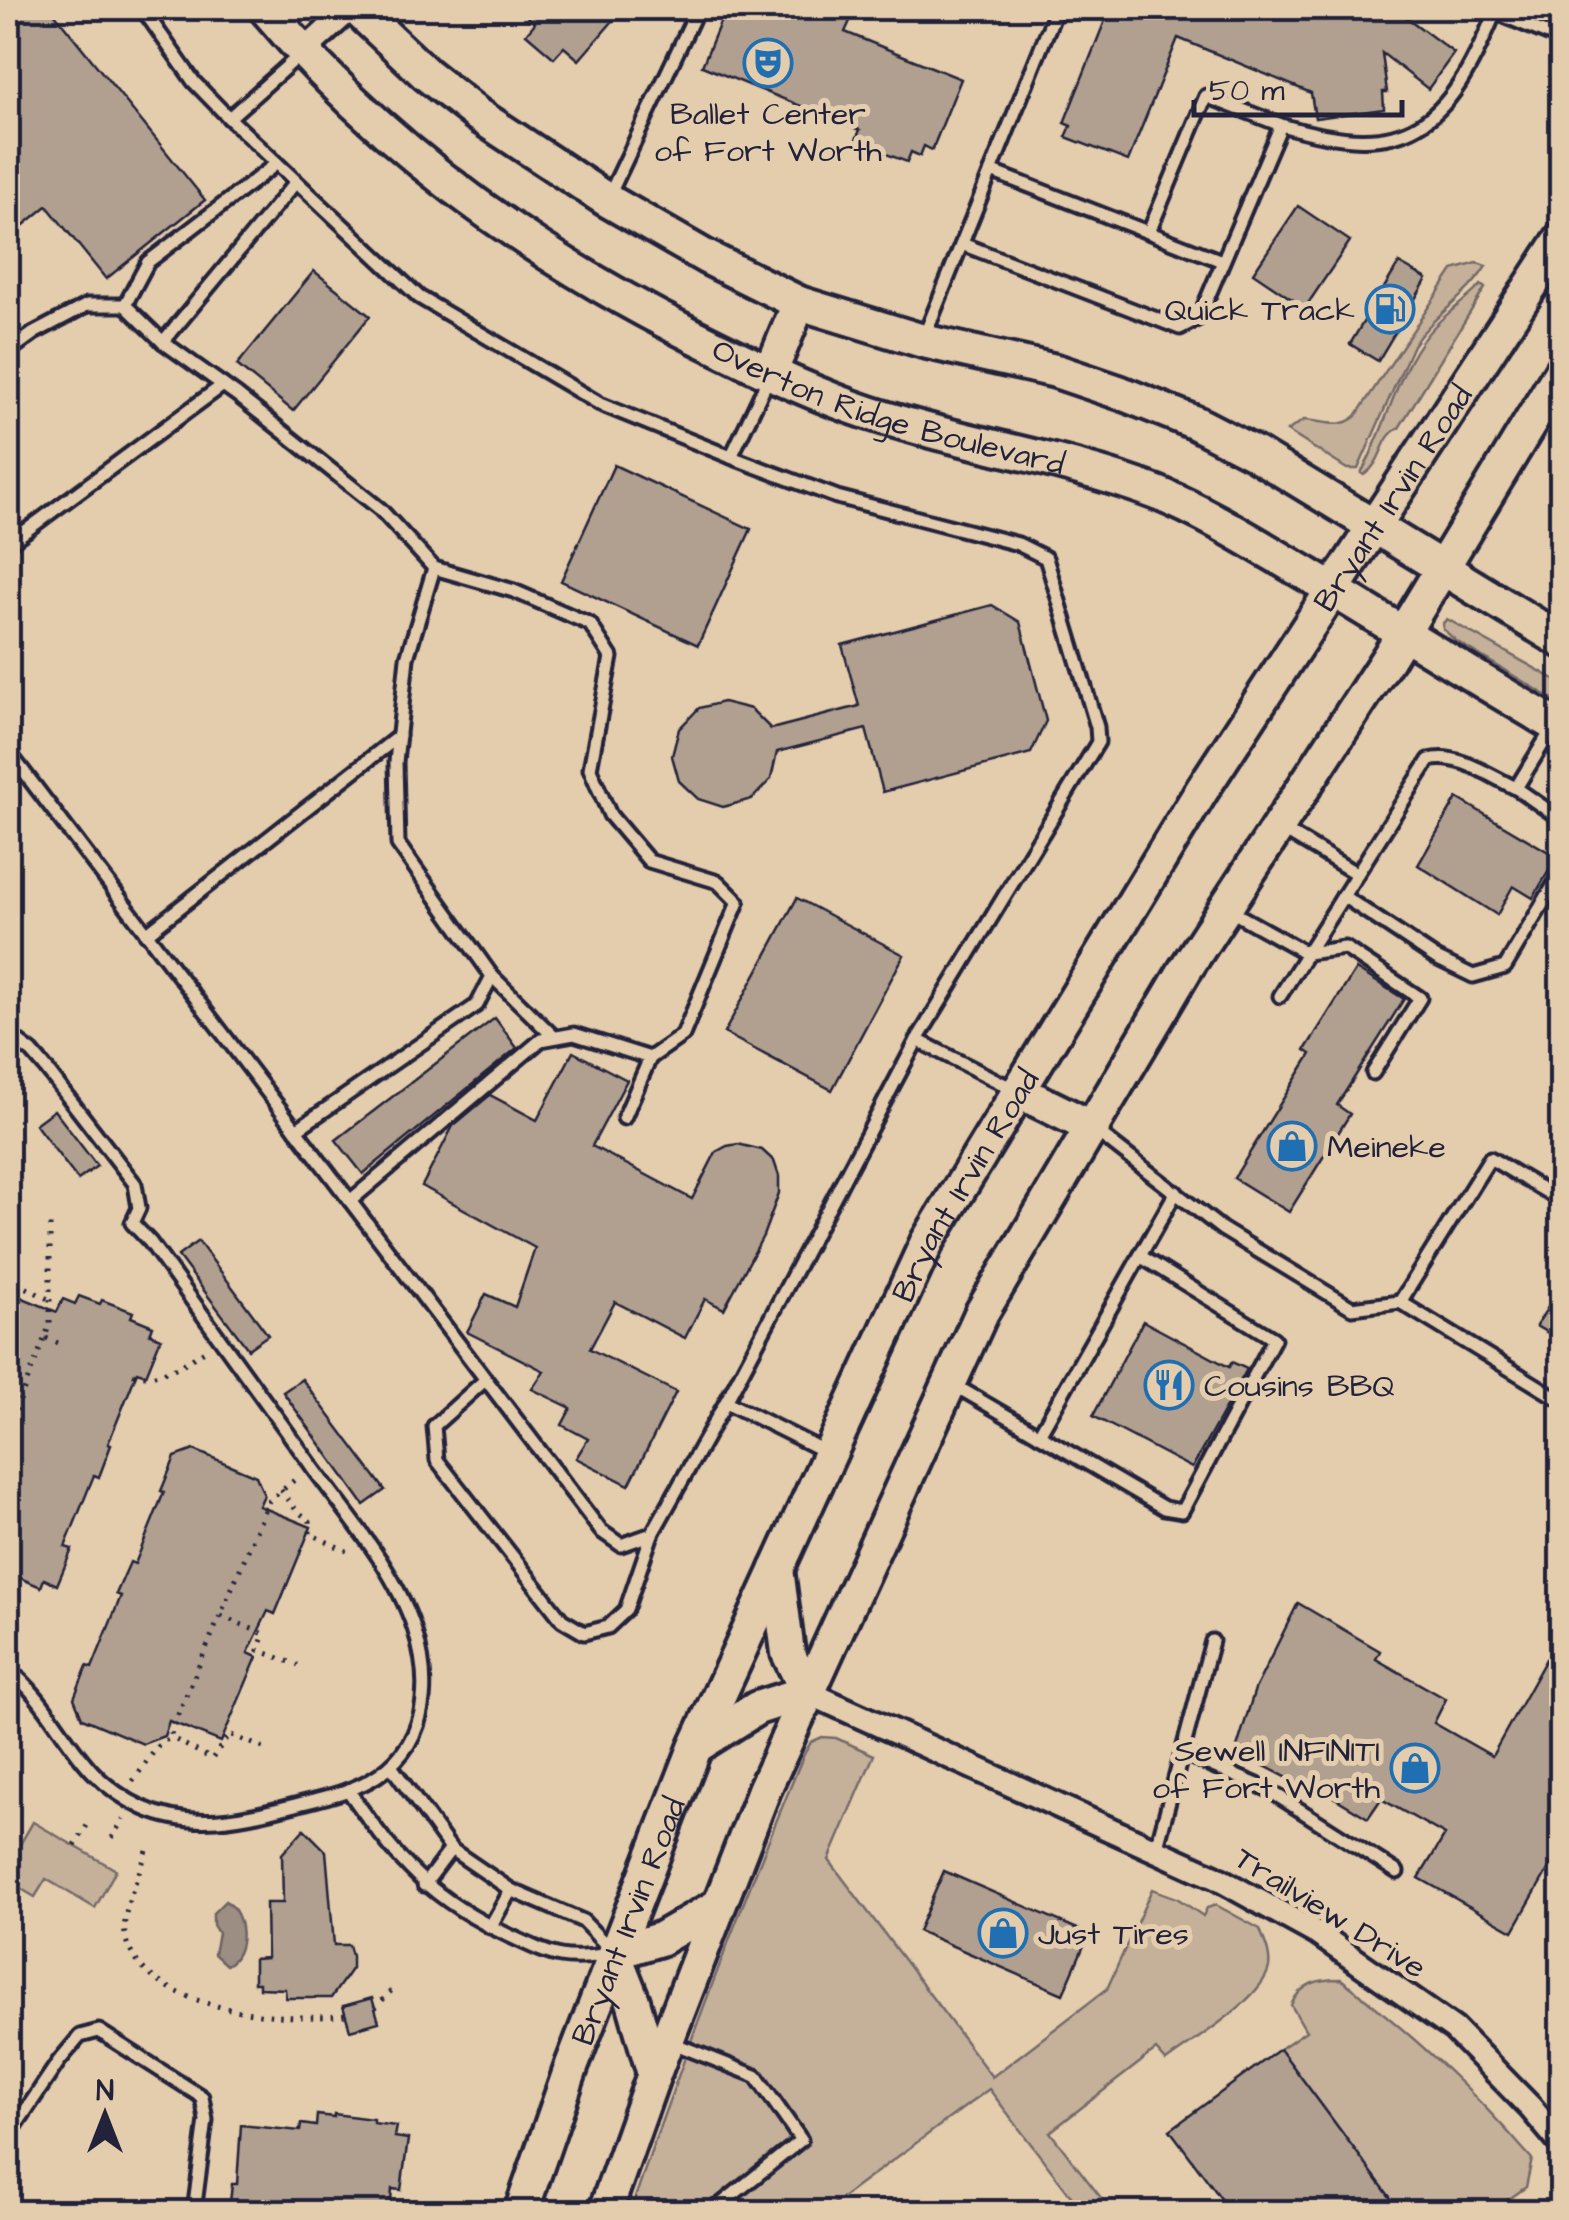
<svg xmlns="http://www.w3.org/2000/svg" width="1569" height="2220" font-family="'Architects Daughter',sans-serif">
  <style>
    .green { fill: #c5b19a; stroke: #746a6a; stroke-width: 2.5 }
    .water { fill: #9d8e83; stroke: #6c6366; stroke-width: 2.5 }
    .building { fill: #b1a08f; stroke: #22223b; stroke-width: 2.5 }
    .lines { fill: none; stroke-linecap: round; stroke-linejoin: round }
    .lane-casing { stroke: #22223b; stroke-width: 19 }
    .street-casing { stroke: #22223b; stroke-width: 30 }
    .secondary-casing { stroke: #22223b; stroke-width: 40 }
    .path { stroke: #22223b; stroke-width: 5; stroke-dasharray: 2.5 8; stroke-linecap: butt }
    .lane { stroke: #e4cdad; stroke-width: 11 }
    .street { stroke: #e4cdad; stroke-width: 22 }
    .secondary { stroke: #e4cdad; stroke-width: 32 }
    .labels { text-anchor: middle; stroke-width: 10; stroke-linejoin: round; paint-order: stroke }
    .poi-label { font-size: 32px; fill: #22223b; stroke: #e4cdad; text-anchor: start }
    .street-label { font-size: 32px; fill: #22223b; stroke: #e4cdad }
  </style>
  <rect width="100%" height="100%" fill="#e4cdad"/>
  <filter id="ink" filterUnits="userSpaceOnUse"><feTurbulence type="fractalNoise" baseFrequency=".01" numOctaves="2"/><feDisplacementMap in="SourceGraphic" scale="20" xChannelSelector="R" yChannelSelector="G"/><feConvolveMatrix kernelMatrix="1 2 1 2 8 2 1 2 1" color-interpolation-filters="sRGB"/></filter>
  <g filter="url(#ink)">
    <!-- green -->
    <g class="green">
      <path d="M1477 263 1486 266C1467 298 1434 314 1413 345L1358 469H1347L1287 431 1304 420C1324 421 1340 430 1356 416L1453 270Z"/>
      <path d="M1481 285 1485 288 1399 428C1379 438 1385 460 1364 475L1361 473C1387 428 1396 371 1429 332 1444 314 1465 302 1481 285Z"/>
      <polygon points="1447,619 1561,683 1561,704 1456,641 1443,629 1443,623"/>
      <path d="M822 1737 836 1738 874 1755 829 1860 992 2077 1107 1989 1152 1889 1177 1898 1203 1916 1207 1908 1216 1905 1260 1929C1264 1941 1271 1954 1269 1967 1263 1999 1192 2041 1166 2061L1156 2050 1050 2132 1112 2212H1083L989 2089 823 2212H630C683 2057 741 1905 804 1754L811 1742Z"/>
      <polygon points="33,1822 116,1870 95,1908 46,1879 35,1897 8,1881 8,1865"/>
      <path d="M1341 1979C1415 2037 1471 2088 1532 2159L1526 2187 1491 2212H1401L1280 2049 1306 2031 1291 2005C1301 1983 1318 1979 1341 1979Z"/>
    </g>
    <!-- water -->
    <path class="water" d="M225 1901C246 1911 248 1956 226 1965L214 1954 218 1933 213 1925V1913Z"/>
    <!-- building -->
    <g class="building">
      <polygon points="8,8 50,8 205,200 106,279 47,206 8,238"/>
      <polygon points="517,8 624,8 579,60 564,47 554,58 526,34 535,23"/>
      <polygon points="726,8 856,8 845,32 961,79 932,150 924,146 920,156 911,152 907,162 855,142 860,130 702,66"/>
      <polygon points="1110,8 1311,8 1332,16 1337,8 1405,8 1406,17 1454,53 1428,89 1382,53 1387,92 1383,92 1384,109 1315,118 1311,93 1178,38 1128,161 1066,137 1071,126 1064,123"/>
      <polygon points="1298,206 1350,241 1305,308 1253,273"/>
      <polygon points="1399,263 1427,279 1378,361 1350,344"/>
      <polygon points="314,271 370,316 293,411 237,365"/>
      <polygon points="614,465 751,529 698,645 561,581"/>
      <polygon points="992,605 1020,622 1046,721 1031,753 883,792 866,729 777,752 771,779 752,799 723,807 698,799 679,781 672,756 679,729 699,708 723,702 751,709 771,729 859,706 842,645"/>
      <polygon points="1457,798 1557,857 1533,898 1513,886 1497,915 1418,865"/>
      <polygon points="797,898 904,955 832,1090 724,1033"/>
      <polygon points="1356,969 1404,999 1337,1105 1350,1114 1289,1212 1234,1178 1311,1054 1305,1050"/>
      <polygon points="495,1018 517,1048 363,1174 336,1140"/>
      <polygon points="573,1052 627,1080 592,1146 692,1199 716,1152 727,1146 738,1144 762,1150 774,1161 779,1176 779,1193 763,1236 724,1309 705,1299 685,1338 615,1302 590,1349 676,1392 629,1485 576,1458 588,1439 562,1425 571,1408 532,1389 544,1371 467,1332 486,1294 515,1307 535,1248 422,1186 453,1126 490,1095 537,1120"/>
      <polygon points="54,1110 97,1166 78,1180 35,1124"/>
      <polygon points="198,1241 268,1335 248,1349 178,1256"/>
      <polygon points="1562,1285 1562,1341 1536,1326"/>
      <polygon points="8,1292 57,1312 63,1299 75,1304 79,1296 100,1304 102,1300 133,1312 131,1317 153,1326 150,1334 161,1338 146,1375 137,1372 108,1444 111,1445 99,1477 94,1475 65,1547 72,1549 57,1585 44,1579 41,1587 8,1573"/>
      <polygon points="1143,1321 1229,1367 1232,1362 1247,1369 1192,1468 1093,1416"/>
      <polygon points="302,1379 385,1490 364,1505 283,1392"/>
      <polygon points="194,1450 256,1476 264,1495 259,1506 311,1527 275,1614 268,1611 248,1653 257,1657 221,1742 169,1721 164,1736 143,1744 82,1718 74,1698 87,1666 92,1668 121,1596 116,1594 130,1562 135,1564 164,1492 161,1491 175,1457"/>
      <polygon points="1298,1603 1380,1651 1376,1659 1446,1699 1434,1723 1492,1756 1546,1659 1562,1668 1562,1845 1513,1931 1419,1878 1445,1835 1381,1799 1368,1818 1305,1780 1303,1786 1236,1751 1255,1689"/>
      <polygon points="304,1829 326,1851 334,1945 349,1945 352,1956 352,1968 331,1998 286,1998 285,1989 259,1988 259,1983 254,1983 254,1959 267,1958 266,1903 283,1903 282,1854"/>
      <polygon points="944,1871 1089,1934 1063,1994 918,1931"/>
      <polygon points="372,1998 379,2022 350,2030 343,2006"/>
      <polygon points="1280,2049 1401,2212 1231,2212 1170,2130"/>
      <polygon points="334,2114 373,2119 373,2123 396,2126 394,2137 408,2139 401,2190 392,2189 390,2212 309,2212 310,2207 262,2201 261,2212 229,2212 232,2184 237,2184 241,2125 300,2131 301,2124 316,2126 317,2115 334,2117"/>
    </g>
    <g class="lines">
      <!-- lane casing -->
      <g class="lane-casing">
        <g id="lane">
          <polyline points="142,8 194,82 229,118 303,52"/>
          <polyline points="1485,8 1562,40"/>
          <polyline points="229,118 419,297 600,404 731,457 769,377"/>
          <polyline points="276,164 148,262 125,305 163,342 237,395 380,509 434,568 407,658 396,762 398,844 492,976 477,1005 296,1130"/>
          <polyline points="991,171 1222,261"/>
          <polyline points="608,198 698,8"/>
          <polyline points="1149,232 1206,96 1281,125"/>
          <path d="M962 244 1180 328 1199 318 1281 125C1408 162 1447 129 1495 12"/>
          <polyline points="924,337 1057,8"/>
          <polyline points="163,342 295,183"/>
          <polyline points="8,352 34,333 87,305 125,305"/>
          <polyline points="731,457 837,497 1018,544 1046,558 1097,727 1098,742 917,1040 1013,1089"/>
          <polyline points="8,544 223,385"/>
          <polyline points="8,751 601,1531 621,1545 652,1534 726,1402 828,1453"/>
          <polyline points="1516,788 1562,820"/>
          <polyline points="1279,827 1357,874"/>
          <polyline points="1343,896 1436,958 1473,976 1505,967 1562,871"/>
          <polyline points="1229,910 1306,953 1345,948 1420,998 1373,1073"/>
          <polyline points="146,934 399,736"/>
          <polyline points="492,976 554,1037"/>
          <path d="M1280 996 1429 760C1457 752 1490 776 1516 788L1552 729"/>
          <path d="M8 1034 32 1052 44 1066 135 1184 139 1208 132 1223 150 1242C205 1318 259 1393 314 1469 349 1517 395 1570 414 1628 433 1687 427 1748 370 1780 346 1794 317 1799 291 1806 242 1819 192 1830 143 1808 70 1774 62 1711 8 1669"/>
          <polyline points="624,1118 650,1058"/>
          <polyline points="1096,1131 1222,1229 1352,1308 1400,1302 1562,1401"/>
          <polyline points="350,1201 541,1040 574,1034 650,1058 683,1035 738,902 718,882 649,861 610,815 590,769 611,657 590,624 514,591 434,568"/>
          <polyline points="1400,1302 1490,1158 1562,1201"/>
          <polyline points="485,1380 434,1426 437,1460 562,1620 584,1633 608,1627 626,1610 652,1534"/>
          <polyline points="954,1385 1164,1508 1182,1511 1274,1339 1140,1256"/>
          <polyline points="726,1402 917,1040"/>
          <polyline points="1039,1435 1176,1192"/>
          <polyline points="1182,1753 1267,1789 1397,1872"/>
          <polyline points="391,1766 451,1849 511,1890 583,1921 611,1950"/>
          <path d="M348 1790C398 1862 431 1900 512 1937 553 1956 563 1962 608 1954"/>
          <polyline points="1156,1850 1212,1641"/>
          <polyline points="424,1885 451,1849"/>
          <polyline points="490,1927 511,1890"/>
          <polyline points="670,2042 756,2076 801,2140 720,2205 718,2212"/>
          <polyline points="8,2137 59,2061 80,2036 99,2031 202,2097 206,2120 194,2212"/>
        </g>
      </g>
      <!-- street casing -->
      <g class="street-casing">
        <g id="street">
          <polyline points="303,52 351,8"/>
          <polyline points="807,1692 1215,1877 1318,1934 1454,2029 1531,2108 1562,2145"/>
        </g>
      </g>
      <!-- secondary casing -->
      <g class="secondary-casing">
        <g id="secondary">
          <path id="s1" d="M265 8C383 149 530 254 694 336 746 362 797 387 852 407 952 443 1058 455 1157 493 1211 515 1260 547 1310 576 1394 627 1477 679 1562 729"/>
          <polyline points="356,8 426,74 478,115 607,200 706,257 799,303 923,341 1056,371 1121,393 1196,423 1254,453 1562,641"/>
          <polyline points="770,374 799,303"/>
          <polyline points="1018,1091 1093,1128"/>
          <polyline points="697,1746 757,1708 807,1692 788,1653 777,1569"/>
          <polyline points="614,1953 633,2001 654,2074"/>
          <polyline points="614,1953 660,1939 717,1906"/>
          <path id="s2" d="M521 2212 572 2065 695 1748 927 1242 1202 790 1562 238"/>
          <polyline points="605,2212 654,2074 764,1790 982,1312 1185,970 1388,658 1562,370"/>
        </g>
      </g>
      <!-- path -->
      <g class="path">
        <polyline points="8,1278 50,1300"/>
        <polyline points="46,1338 58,1343"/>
        <path d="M133 1374C157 1382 186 1363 206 1350"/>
        <polyline points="8,1430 50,1324 50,1221"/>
        <polyline points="281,1490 296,1510 310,1521 310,1534 347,1551"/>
        <polyline points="221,1616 264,1634 258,1650 298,1665"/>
        <polyline points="8,1737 9,1736"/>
        <polyline points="263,1748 229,1734 212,1759 172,1738 171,1731 269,1501 298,1477"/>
        <polyline points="133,1781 160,1743 171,1738"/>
        <polyline points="112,1838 123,1819"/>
        <polyline points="75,1846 89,1822"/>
        <path d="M147 1851C139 1876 119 1914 126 1940 147 2011 286 2023 346 2015"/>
        <polyline points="375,2008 394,1988"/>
      </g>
      <!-- lane -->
      <use href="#lane" class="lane"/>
      <!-- street -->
      <use href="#street" class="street"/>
      <!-- secondary -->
      <use href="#secondary" class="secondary"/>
    </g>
  </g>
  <!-- icons -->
  <defs>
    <g id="theatre-ring" transform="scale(2.5)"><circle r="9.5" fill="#e4cdad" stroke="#1f6fb2" stroke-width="1.5"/><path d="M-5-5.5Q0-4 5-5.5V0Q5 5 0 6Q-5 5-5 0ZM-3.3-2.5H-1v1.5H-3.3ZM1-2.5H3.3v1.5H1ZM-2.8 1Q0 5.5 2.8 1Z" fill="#1f6fb2"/></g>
    <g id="fuel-ring" transform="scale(2.5)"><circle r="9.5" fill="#e4cdad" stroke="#1f6fb2" stroke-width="1.5"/><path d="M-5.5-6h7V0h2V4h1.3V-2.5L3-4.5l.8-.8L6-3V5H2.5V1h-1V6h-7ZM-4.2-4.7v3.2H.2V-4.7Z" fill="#1f6fb2"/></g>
    <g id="shop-ring" transform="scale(2.5)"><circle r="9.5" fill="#e4cdad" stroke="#1f6fb2" stroke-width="1.5"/><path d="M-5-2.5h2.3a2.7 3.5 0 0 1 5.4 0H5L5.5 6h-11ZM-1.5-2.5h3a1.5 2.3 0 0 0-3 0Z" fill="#1f6fb2"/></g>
    <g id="restaurant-ring" transform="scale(2.5)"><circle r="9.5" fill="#e4cdad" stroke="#1f6fb2" stroke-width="1.5"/><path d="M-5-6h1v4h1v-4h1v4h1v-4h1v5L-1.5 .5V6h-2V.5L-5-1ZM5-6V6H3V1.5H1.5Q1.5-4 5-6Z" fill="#1f6fb2"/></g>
  </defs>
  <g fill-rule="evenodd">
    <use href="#theatre-ring" x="768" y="63"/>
    <use href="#fuel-ring" x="1390" y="309"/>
    <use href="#shop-ring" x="1292" y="1146"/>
    <use href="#restaurant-ring" x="1169" y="1385"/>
    <use href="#shop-ring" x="1415" y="1768"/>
    <use href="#shop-ring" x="1003" y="1933"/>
  </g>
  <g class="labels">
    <!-- poi labels -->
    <g class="poi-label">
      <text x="768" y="124" text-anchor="middle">Ballet Center<tspan x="768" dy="37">of Fort Worth</tspan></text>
      <text x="1355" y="320" text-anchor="end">Quick Track</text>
      <text x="1327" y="1157">Meineke</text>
      <text x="1204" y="1396">Cousins BBQ</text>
      <text x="1380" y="1761" text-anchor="end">Sewell INFINITI<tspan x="1380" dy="37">of Fort Worth</tspan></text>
      <text x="1038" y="1944">Just Tires</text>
    </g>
    <!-- street labels -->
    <g class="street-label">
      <text dy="11" stroke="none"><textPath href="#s1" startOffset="752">Overton Ridge Boulevard</textPath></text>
      <text dy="11" stroke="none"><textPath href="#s2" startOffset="1930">Bryant Irvin Road</textPath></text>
      <text dy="11" stroke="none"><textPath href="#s2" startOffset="1120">Bryant Irvin Road</textPath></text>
      <text transform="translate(1331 1912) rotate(32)" y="11">Trailview Drive</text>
      <text dy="11" stroke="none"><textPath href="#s2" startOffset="310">Bryant Irvin Road</textPath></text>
    </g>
  </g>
  <!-- margin -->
  <rect width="1569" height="2220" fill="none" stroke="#e4cdad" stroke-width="40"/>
  <rect x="20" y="20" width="1529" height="2180" fill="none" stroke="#22223b" stroke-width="4" filter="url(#ink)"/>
  <!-- north arrow -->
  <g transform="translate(105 2115)" stroke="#e4cdad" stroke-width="8" paint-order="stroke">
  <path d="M0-8L18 38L0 25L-18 38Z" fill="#22223b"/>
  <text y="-15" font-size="28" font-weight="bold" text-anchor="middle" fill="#22223b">N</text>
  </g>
  <!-- scale -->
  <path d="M1194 100v15h208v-15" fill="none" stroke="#22223b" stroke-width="5"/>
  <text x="1209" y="100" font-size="30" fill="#22223b" stroke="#e4cdad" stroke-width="8" paint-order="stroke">50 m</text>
</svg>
